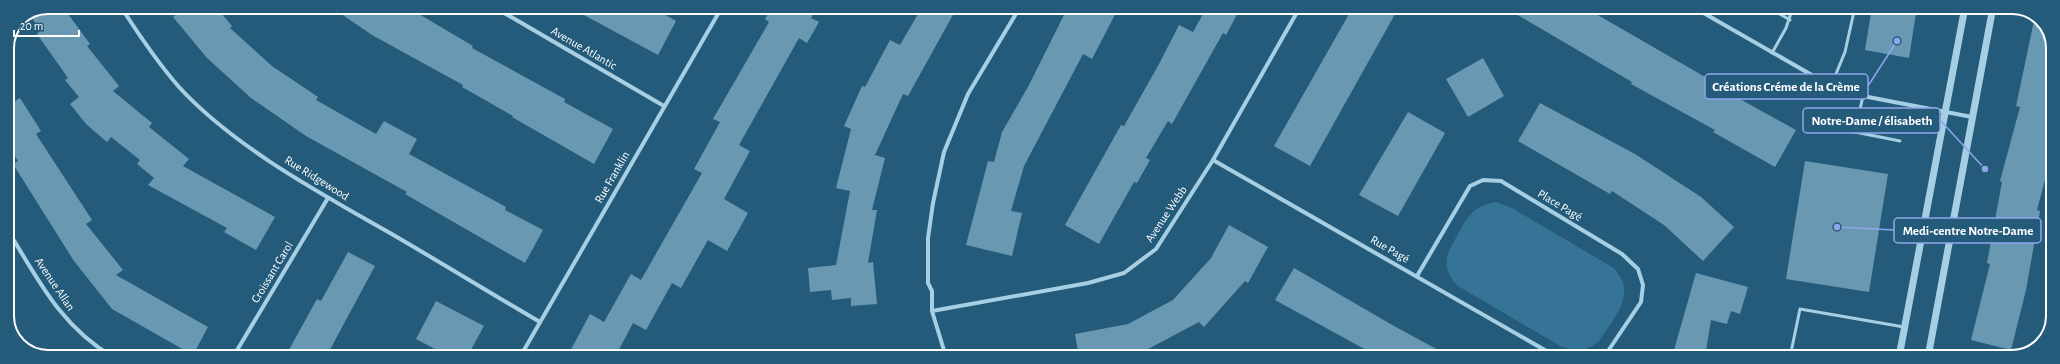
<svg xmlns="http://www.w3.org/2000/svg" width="2060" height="364" font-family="'Alegreya Sans',sans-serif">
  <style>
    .green { fill: #357496 }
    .building { fill: #6998b2 }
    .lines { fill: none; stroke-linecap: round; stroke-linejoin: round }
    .service { stroke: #a7cfe4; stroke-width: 3 }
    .minor { stroke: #a7cfe4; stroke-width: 4 }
    .tertiary { stroke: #a7cfe4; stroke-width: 7 }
    .labels { text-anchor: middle; stroke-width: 3; stroke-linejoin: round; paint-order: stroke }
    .street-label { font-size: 12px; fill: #fff; stroke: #245b7a }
    .rim { fill: none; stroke: #fff; stroke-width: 2 }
    .leader { fill: none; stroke: #8ea6ec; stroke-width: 1.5 }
    .callout-dot { fill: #8ea6ec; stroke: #245b7a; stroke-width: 1.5 }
    .callout { fill: #245b7a; stroke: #8ea6ec; stroke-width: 1.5 }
    .callout-label { font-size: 13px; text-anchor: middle; font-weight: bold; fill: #fff }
  </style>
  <rect width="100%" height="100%" fill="#245b7a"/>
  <!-- green -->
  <path class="green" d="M1496 202 1512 208 1612 267C1639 292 1615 316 1600 340 1587 352 1578 351 1562 347L1458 286C1447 276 1443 262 1450 249 1463 226 1468 206 1496 202Z"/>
  <!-- building -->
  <g class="building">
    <polygon points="48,7 63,7 90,44 87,46 119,86 113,91 152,123 149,127 189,159 183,166 275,217 256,250 224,232 227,228 148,185 154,178 137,164 140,160 111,137 107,142 86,124 70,104 79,97 65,80 68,78 37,34 40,31 30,14"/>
    <polygon points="186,7 216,7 232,26 230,28 272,66 318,97 316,100 376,134 384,121 417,139 409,154 506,207 505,210 543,230 525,263 405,194 407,192 306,136 251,98 207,58 173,17"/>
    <polygon points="331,7 407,7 473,46 472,48 565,99 564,102 613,129 594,164 512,117 513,116 462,87 463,85 372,35"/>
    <polygon points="569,7 652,7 676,21 658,55"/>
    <polygon points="772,7 817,7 811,18 819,22 807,43 799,38 739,145 750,151 724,199 748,213 727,251 708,240 681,288 672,283 646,330 633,323 615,357 567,357 590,314 604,322 631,274 641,280 702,173 694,169 720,122 713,119 769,22 765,19"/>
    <polygon points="922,7 944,7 954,13 908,96 903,94 875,155 885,158 872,210 877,210 868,263 873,262 877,304 851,306 851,298 832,300 831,290 810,292 808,268 836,265 850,191 836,188 851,129 844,126 862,86 865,87 890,40 900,45"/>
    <polygon points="1068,7 1119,7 1092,59 1083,54 1024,166 1011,211 1022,213 1012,256 966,245 988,161 994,162 1002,132 1029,85"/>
    <polygon points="1207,7 1241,7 1226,35 1223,33 1172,124 1168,121 1146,158 1150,160 1137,183 1134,182 1099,244 1065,225 1121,125 1124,126 1159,64 1179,25 1193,32"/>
    <polygon points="1353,7 1399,7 1310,166 1274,146"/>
    <polygon points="1504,7 1584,7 1712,81 1711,83 1796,130 1775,167 1713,132 1715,130 1631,84 1632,82"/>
    <polygon points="1872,7 1917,7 1909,58 1865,50"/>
    <polygon points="2035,16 2041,19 2053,43 2053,150 2037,210 2040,211 2026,290 2011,350 1971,340 1990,264 1987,263 2002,182 2000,181 2020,107 2016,106"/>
    <polygon points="1483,58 1504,96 1468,117 1446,79"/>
    <polygon points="20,98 41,131 36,134 92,220 86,224 123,270 116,275 208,327 193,355 112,309 74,261 13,164 18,161 7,144 7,106"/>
    <polygon points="1540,103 1635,154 1701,197 1734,227 1703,261 1664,225 1612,191 1610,194 1518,141"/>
    <polygon points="1408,112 1445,133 1398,216 1359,195"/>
    <polygon points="1805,161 1888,174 1869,292 1786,279"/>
    <polygon points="1229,225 1268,247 1248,283 1245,281 1204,327 1199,322 1133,357 1079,357 1075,334 1128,324 1173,300 1211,258"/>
    <polygon points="348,252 375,266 326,357 285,357 317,299 321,301"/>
    <polygon points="1294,268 1394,326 1451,357 1379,357 1275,300"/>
    <polygon points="1696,273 1748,287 1740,314 1731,311 1727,324 1711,320 1705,357 1672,357"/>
    <polygon points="436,301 484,326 467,357 450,357 416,339"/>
  </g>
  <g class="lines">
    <!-- service -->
    <g class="service">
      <polyline points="1768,7 1790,20"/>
      <polyline points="1772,53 1786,28 1793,7"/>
      <polyline points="1831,86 1845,52 1855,7"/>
      <polyline points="1863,96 1855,132 1900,141"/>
      <polyline points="1824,125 1855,132"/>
      <polyline points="1790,357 1800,309 1904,327"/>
    </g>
    <!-- minor -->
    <g class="minor">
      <path d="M121 7C139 35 157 62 179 87 234 147 320 193 390 233 440 262 490 293 540 322"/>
      <polyline points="494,7 664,106"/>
      <polyline points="1693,7 1831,86 1863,96 1972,117"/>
      <polyline points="1213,160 1557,357"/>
      <path d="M7 229C38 279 60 326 113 357"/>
      <polyline points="1417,276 1470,186 1483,180 1501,181 1622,254 1638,269 1643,285 1641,302 1604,357"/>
      <polyline points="932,311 1088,283 1124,273 1156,249 1213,160 1300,7"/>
      <polyline points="233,357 328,198"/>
      <polyline points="520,357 722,7"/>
      <polyline points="946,357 932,311 932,291 928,283 928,238 933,203 944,152 968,94 1020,7"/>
    </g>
    <!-- tertiary -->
    <g class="tertiary">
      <polyline points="1899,357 1965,7"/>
      <polyline points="1928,357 1993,7"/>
    </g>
  </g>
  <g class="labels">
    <!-- street labels -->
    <g class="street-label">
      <text transform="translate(584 48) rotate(30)" y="4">Avenue Atlantic</text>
      <text transform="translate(612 177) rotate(-60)" y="4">Rue Franklin</text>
      <text transform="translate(317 178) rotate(32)" y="4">Rue Ridgewood</text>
      <text transform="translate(1560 205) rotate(31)" y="4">Place Pagé</text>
      <text transform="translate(1166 214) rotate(-56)" y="4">Avenue Webb</text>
      <text transform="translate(1390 249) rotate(30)" y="4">Rue Pagé</text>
      <text transform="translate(272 272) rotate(-59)" y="4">Croissant Carol</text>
      <text transform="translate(55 284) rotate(56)" y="4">Avenue Allan</text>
    </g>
  </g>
  <!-- crop -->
  <path d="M0 0H2060V364H0ZM48 14H2012A34 34 0 0 1 2046 48V316A34 34 0 0 1 2012 350H48A34 34 0 0 1 14 316V48A34 34 0 0 1 48 14Z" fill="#245b7a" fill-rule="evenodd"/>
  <path class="rim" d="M48 14H2012A34 34 0 0 1 2046 48V316A34 34 0 0 1 2012 350H48A34 34 0 0 1 14 316V48A34 34 0 0 1 48 14Z"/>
  <!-- callouts -->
  <path class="leader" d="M1897 41L1868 86M1985 169L1940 120M1837 227L1894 230"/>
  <g class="callout-dot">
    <circle cx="1897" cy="41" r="4"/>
    <circle cx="1985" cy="169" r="4"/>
    <circle cx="1837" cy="227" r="4"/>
  </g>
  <g class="callout">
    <rect x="1705" y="74" width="163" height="25" rx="4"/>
    <rect x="1803" y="108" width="137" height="25" rx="4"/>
    <rect x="1894" y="218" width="147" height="25" rx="4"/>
  </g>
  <g class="callout-label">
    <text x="1786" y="91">Créations Créme de la Crème</text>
    <text x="1872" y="125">Notre-Dame / élisabeth</text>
    <text x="1968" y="235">Medi-centre Notre-Dame</text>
  </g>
  <!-- scale -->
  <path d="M14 30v6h65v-6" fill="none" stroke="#ffffff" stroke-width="2"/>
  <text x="20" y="30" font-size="12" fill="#ffffff" stroke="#245b7a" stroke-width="3" paint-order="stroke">20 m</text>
</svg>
